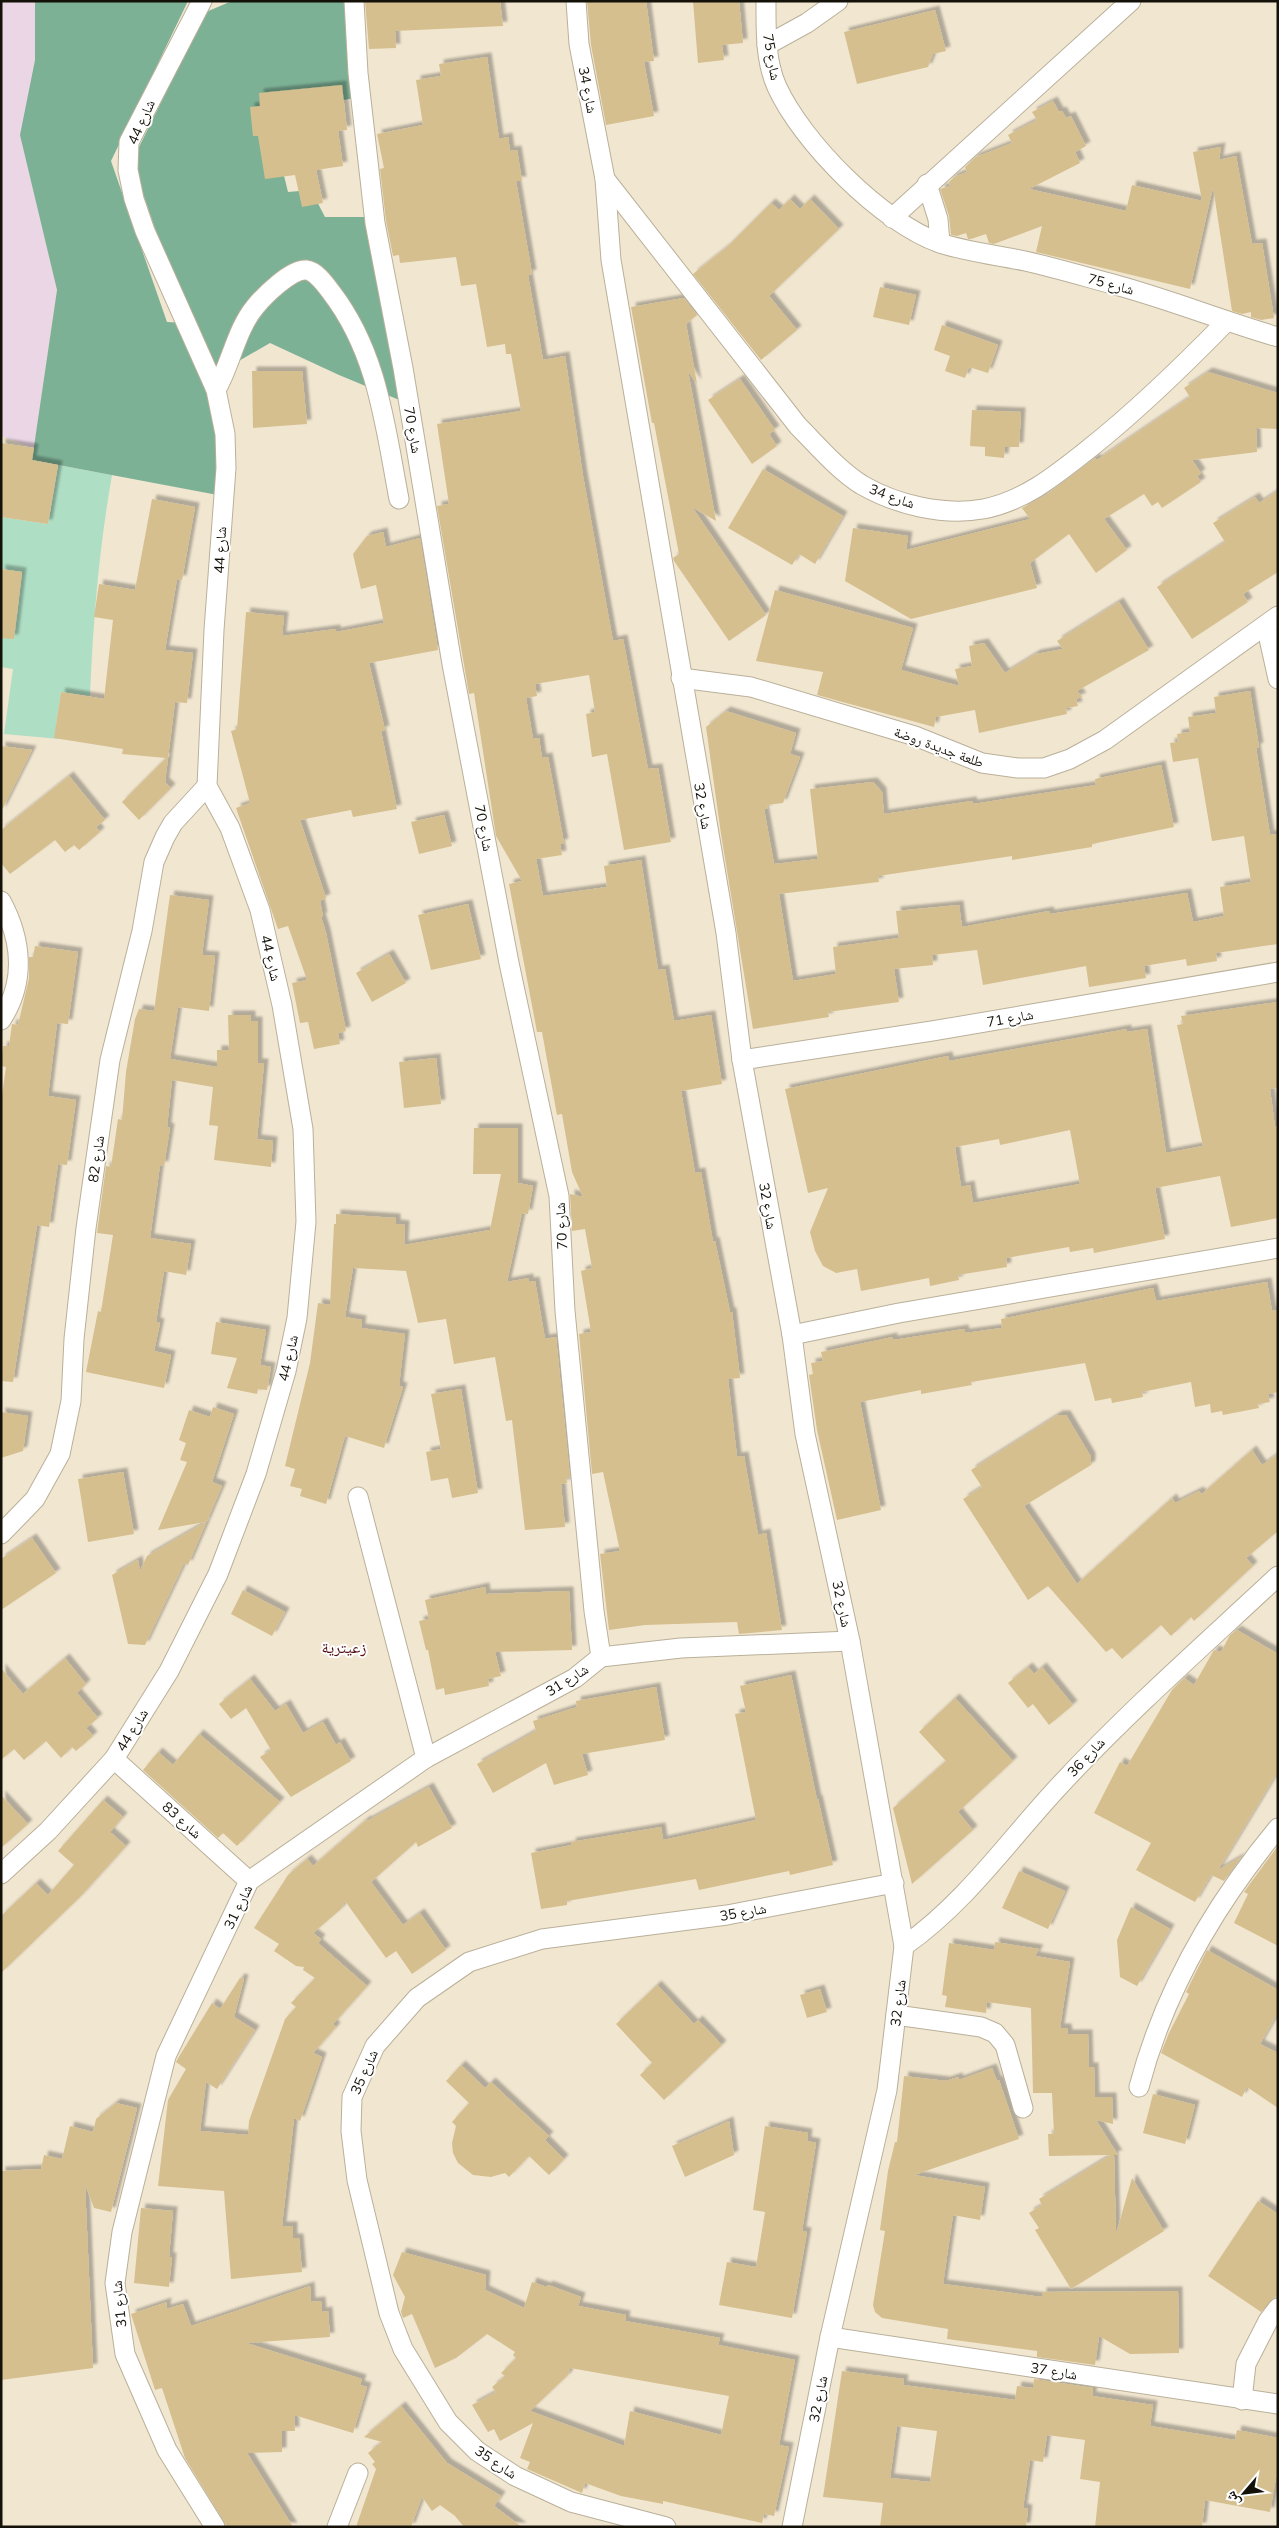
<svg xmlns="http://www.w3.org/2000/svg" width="1279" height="2528" font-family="Mulish,'Noto Naskh Arabic',sans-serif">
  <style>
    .education { fill: #ebd6e5 }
    .green { fill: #aedec4 }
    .forest { fill: #7db196 }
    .building { fill: #d6bf8e; fill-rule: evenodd; filter: url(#shadow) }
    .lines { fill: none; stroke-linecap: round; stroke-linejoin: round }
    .street-casing { stroke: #bab09a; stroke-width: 21 }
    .street { stroke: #fff; stroke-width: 19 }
    .labels { text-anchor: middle; stroke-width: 4; stroke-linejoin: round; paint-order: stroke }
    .street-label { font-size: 14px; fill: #141109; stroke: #fff }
    .quarter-label { font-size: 16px; fill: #530d12; stroke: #fff }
  </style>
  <defs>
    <filter id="shadow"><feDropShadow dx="4.5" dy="-4.5" stdDeviation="1" flood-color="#0004"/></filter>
  </defs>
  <rect width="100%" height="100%" fill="#f1e6d0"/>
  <!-- education -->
  <polygon class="education" points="1,1 35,1 35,60 21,135 57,290 34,448 1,436"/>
  <!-- green -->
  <path class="green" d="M58 465 112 475C99 548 93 622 90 696L61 692 56 725 63 727 60 739 4 734 13 669 1 667V613L17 615 22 572 1 569V517L48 524Z"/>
  <!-- forest -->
  <polygon class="forest" points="35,1 188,1 111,161 167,322 187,323 132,161 206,12 232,1 352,1 361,97 296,108 277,147 288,192 311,190 325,217 368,217 409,404 339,375 270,343 218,373 223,496 32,460 57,290 20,135 35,60"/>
  <!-- building -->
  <g class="building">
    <polygon points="365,1 500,1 503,26 395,31 396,48 369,49"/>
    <polygon points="587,1 646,1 654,61 644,62 654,116 606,125 591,45"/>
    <polygon points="693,1 739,1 743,43 722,45 724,60 698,63"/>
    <polygon points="935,10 946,51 933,54 928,67 857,84 844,32"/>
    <polygon points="487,57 499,139 508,137 510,151 517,150 522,181 516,181 532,274 528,275 543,360 565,356 583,476 613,641 623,639 648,769 658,768 671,842 624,850 607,754 592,757 586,714 595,712 589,675 535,684 537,696 526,698 533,739 539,738 542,758 548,757 564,843 560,844 562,855 536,859 543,896 607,887 604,866 641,860 658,970 665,969 674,1021 711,1015 722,1084 681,1091 695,1173 701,1172 713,1242 715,1241 730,1312 732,1312 740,1378 728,1379 737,1457 744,1456 758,1535 766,1533 782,1630 739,1634 737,1622 645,1625 609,1630 600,1554 620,1551 603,1472 592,1474 579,1334 591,1332 581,1271 592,1268 585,1229 572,1231 570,1194 583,1197 572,1172 562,1114 557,1115 542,1032 537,1032 509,884 522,881 496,836 474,693 469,694 437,506 449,504 437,424 521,411 511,354 506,354 505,344 487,347 476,284 461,286 456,257 400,263 399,255 393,256 386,221 380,169 384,168 377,134 423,125 416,80 441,76 439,64"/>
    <polygon points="342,85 347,130 338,131 343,166 316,170 323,203 302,207 295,175 265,179 258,136 253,136 250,107 260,106 259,93"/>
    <polygon points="1053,101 1059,112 1062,111 1066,118 1071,116 1086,146 1075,152 1080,163 1029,189 1126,211 1132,185 1202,201 1193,152 1221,147 1219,160 1236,156 1252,244 1262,243 1274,318 1261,320 1251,317 1251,312 1242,314 1232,311 1213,187 1190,289 1036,252 1042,226 994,244 989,243 986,234 971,239 968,239 966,233 957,236 951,235 949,216 940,189 950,186 949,182 954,177 967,172 965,167 976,157 1012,143 1008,135 1037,120 1032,112"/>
    <polygon points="790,199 800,209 810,199 839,229 769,296 797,330 761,360 693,274 727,247 771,203 779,210"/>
    <polygon points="880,287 916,295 909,325 873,317"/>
    <polygon points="684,298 697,315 686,324 697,384 688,371 716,521 692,507 766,615 729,641 674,561 673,558 679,554 654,423 652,423 631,307"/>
    <polygon points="942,325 998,345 988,373 969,367 965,378 945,371 950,356 934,350"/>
    <polygon points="252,371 302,371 307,424 253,428"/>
    <polygon points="1208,372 1278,393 1278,429 1256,428 1257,452 1192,460 1201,473 1197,476 1201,482 1162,508 1158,502 1152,506 1144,494 1104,519 1127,550 1096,573 1069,534 1030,563 1037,588 911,619 845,581 853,528 908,536 906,550 1030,519 1022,508 1046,495 1095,458 1097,460 1190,397 1184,388"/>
    <polygon points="740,379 775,430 769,434 777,446 752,464 708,400"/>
    <polygon points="972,410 1021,412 1019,447 1005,447 1004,458 985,456 985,447 970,446"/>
    <polygon points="1,443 34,448 32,460 58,465 48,524 1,517"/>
    <polygon points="763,469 843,516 815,564 799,554 792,565 728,528"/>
    <polygon points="1278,491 1278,572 1243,594 1248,602 1192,639 1157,587 1225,542 1213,523 1255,497 1259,503"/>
    <polygon points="152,499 195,507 182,580 177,579 165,650 193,653 187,703 175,702 165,782 171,788 139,820 122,802 166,758 122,754 123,749 54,738 61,692 104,699 113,620 94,617 99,584 135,590"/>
    <polygon points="383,532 386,547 420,538 438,650 369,663 385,730 381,731 397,809 353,817 351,810 300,820 326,898 320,901 323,917 321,917 326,933 346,1031 338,1033 340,1044 314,1049 308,1022 300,1023 292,983 307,980 288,926 278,929 236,808 250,803 231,731 237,729 246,612 284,616 282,636 336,629 336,632 384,623 376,585 361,589 353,554 367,536"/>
    <polygon points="1,569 22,572 14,639 1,638"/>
    <polygon points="775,590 913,628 901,670 959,686 955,669 972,666 969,646 984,643 1005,673 1036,654 1063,649 1057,641 1119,602 1149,650 1077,691 1082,697 1076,699 1078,706 1066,708 1067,714 979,733 975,710 936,717 934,727 817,695 823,672 756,661"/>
    <polygon points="1250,691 1259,747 1256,748 1270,835 1278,834 1278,944 1216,953 1217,961 1187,966 1186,959 1144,966 1146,978 1089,987 1086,966 983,985 977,950 932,955 933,965 894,969 899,1002 828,1012 829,1017 753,1029 721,834 706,727 726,711 796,733 790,754 800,757 783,803 767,805 768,809 764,809 774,864 818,859 810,789 873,782 882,792 884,814 972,801 973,804 1096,785 1095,779 1161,765 1174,827 1092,844 1092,847 1012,860 1012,856 878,876 879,882 779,894 793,981 836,974 833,947 899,938 896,911 959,905 962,927 1049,911 1050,914 1187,893 1193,922 1224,916 1220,887 1251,882 1244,836 1212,841 1198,758 1173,762 1170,743 1178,742 1177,734 1190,732 1188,717 1216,713 1214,697"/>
    <polygon points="1,746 32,750 1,812"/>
    <polygon points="69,776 105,820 96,827 100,832 79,850 74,845 65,852 55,840 10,874 1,863 1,830"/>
    <polygon points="444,815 452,846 419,854 411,822"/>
    <polygon points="170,895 209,900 202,955 215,956 209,1011 178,1007 170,1059 217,1067 217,1050 229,1050 228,1015 251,1015 251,1021 258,1021 258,1063 264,1063 257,1139 273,1141 271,1167 214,1160 218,1126 209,1125 213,1087 172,1080 167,1127 170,1128 164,1166 160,1165 150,1238 191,1244 186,1275 164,1271 156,1322 160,1323 154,1351 171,1355 164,1388 86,1372 98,1311 101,1312 113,1235 97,1233 106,1166 111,1167 118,1119 122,1120 126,1072 135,1019 139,1009 154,1011"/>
    <polygon points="468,904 481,959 431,970 418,915"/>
    <polygon points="35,946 78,952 68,1024 57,1023 48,1096 76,1100 67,1165 58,1164 49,1227 37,1225 13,1382 1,1381 1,1103 6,1067 1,1066 1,1062 3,1046 9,1046 12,1024 18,1025 29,978 29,957 33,957"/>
    <polygon points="389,954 406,983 372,1002 356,973"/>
    <path d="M1278 1002V1088L1270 1089 1275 1127 1278 1126V1218L1231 1227 1220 1176 1155 1188 1165 1239 1094 1253 1093 1248 1070 1252 1069 1247 1006 1258 1007 1267 958 1275 959 1280 930 1286 929 1278 861 1291 857 1269 836 1273 823 1266 815 1251 810 1232 828 1188 808 1193 785 1089 948 1056 949 1061 1127 1029V1032L1147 1029 1166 1153 1203 1146 1177 1025 1183 1024 1181 1016ZM1070 1130 1080 1184 973 1203 970 1185 961 1187 955 1147 999 1139 1000 1145Z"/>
    <polygon points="436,1058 441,1104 404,1108 399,1062"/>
    <polygon points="474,1128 518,1128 518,1183 533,1186 528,1214 522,1213 507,1282 529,1278 529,1282 535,1281 545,1339 556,1337 570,1477 566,1478 567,1483 561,1484 565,1527 525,1530 512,1420 506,1421 495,1357 454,1364 446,1319 418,1323 406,1271 353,1268 345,1317 362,1320 361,1328 405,1334 399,1386 403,1387 384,1448 345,1436 326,1504 300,1496 302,1489 290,1486 295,1469 285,1466 310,1363 318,1303 330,1305 334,1224 336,1224 336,1214 396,1218 396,1224 405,1225 404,1245 490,1230 501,1174 473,1174"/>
    <polygon points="1267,1282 1272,1311 1278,1310 1278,1392 1268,1394 1270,1402 1258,1404 1259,1408 1223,1415 1222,1411 1211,1413 1210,1404 1195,1407 1191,1382 1142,1392 1143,1397 1112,1403 1111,1398 1095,1401 1085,1363 971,1382 972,1385 921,1394 921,1390 860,1402 881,1510 837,1520 817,1430 809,1375 813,1374 811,1363 823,1361 821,1352 893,1337 893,1340 964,1329 965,1333 1002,1328 1001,1319 1153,1288 1156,1301"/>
    <polygon points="216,1322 266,1330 260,1365 271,1367 267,1390 258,1389 257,1394 227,1388 237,1358 211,1354"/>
    <polygon points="461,1389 478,1493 452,1498 448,1478 431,1481 426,1452 441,1449 431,1394"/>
    <polygon points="213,1407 234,1414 212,1482 222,1486 188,1565 184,1563 145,1645 128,1644 112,1575 138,1560 140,1571 147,1556 206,1522 158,1530 187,1462 180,1460 186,1443 179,1440 189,1410 210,1417"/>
    <polygon points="1,1412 28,1416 23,1451 1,1458"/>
    <polygon points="1058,1415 1066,1415 1091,1457 1091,1465 1024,1506 1077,1584 1172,1498 1175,1503 1199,1491 1202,1494 1252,1450 1262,1465 1278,1454 1278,1531 1246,1558 1253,1566 1194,1621 1191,1617 1171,1636 1161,1625 1122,1659 1112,1648 1106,1652 1048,1586 1028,1600 963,1499 982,1487 971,1470"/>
    <polygon points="123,1472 134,1534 88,1542 78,1479"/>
    <polygon points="32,1538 56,1573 1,1610 1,1559"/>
    <polygon points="485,1587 486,1594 569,1591 572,1650 495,1652 501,1676 488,1679 489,1686 445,1695 444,1688 436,1690 428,1650 426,1650 419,1621 429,1619 425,1600"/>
    <polygon points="243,1590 285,1612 272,1636 231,1614"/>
    <polygon points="1237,1630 1278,1654 1278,1771 1218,1870 1241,1857 1224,1881 1211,1875 1195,1902 1136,1870 1151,1843 1094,1813 1120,1762 1127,1766 1172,1690 1184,1678 1194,1685 1214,1650 1221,1652 1230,1635"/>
    <polygon points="65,1658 86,1684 77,1693 98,1718 86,1728 93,1736 76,1751 72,1747 61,1758 46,1741 24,1760 14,1749 1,1760 1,1668 23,1694"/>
    <polygon points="1028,1667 1034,1674 1042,1667 1073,1705 1049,1725 1033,1704 1028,1708 1008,1683"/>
    <polygon points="791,1675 817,1800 818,1799 833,1865 790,1875 789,1871 699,1890 696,1879 567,1901 567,1905 541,1909 531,1853 572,1845 571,1842 661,1827 663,1840 756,1820 735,1714 746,1712 740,1686"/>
    <polygon points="250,1679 275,1711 286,1704 303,1733 323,1722 336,1745 340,1742 351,1761 291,1797 260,1757 271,1750 246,1708 231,1719 219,1704"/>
    <polygon points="656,1687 665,1740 582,1754 588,1775 554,1785 546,1763 493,1793 477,1764 536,1731 533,1721 577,1707 576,1701"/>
    <polygon points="955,1698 1013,1761 958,1812 973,1830 912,1884 893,1808 946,1761 919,1732"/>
    <polygon points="199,1734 280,1802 237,1846 223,1833 218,1838 143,1770 158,1752 173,1765"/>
    <polygon points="429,1787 452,1828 418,1847 416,1842 371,1882 403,1925 420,1913 446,1950 412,1974 396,1951 386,1958 345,1901 341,1909 313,1933 321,1939 318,1943 367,1986 333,2024 336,2027 313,2053 322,2057 300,2121 294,2118 282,2226 293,2226 293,2238 299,2238 302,2272 231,2279 224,2191 158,2186 168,2100 186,2069 176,2062 177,2060 212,2003 220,2009 240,1978 244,1979 234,2017 255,2030 217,2089 206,2082 200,2131 248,2135 249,2121 285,2019 296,2007 291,2003 315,1978 303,1970 304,1967 296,1966 274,1951 279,1944 254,1928 288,1875 307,1859 313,1866 366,1820 367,1821"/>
    <polygon points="1,1795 28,1824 1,1848"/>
    <polygon points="103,1800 123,1817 110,1832 126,1846 80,1897 1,1973 1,1916 36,1883 48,1895 74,1865 58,1851"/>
    <polygon points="1278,1846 1278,1946 1234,1923 1248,1894 1244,1892"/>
    <polygon points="1019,1871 1065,1891 1048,1929 1002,1908"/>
    <polygon points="1131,1907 1170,1929 1137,1986 1120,1977 1117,1940"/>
    <polygon points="995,1942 1039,1949 1035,1956 1070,1962 1060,2028 1067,2028 1068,2034 1088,2034 1089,2067 1094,2067 1095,2097 1112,2097 1113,2124 1096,2120 1118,2155 1114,2155 1116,2234 1132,2178 1164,2231 1071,2289 1035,2230 1039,2228 1029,2213 1042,2205 1039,2199 1111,2155 1049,2156 1048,2134 1054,2134 1052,2093 1033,2093 1031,2008 987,2002 986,2013 945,2007 947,1996 942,1995 949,1943 994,1950"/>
    <polygon points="1207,1950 1278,1990 1278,2012 1260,2044 1278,2053 1278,2108 1247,2087 1242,2097 1161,2053 1169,2033 1189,1994 1186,1992"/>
    <polygon points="657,1985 694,2024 698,2020 722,2045 664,2100 640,2075 652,2063 616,2024"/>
    <polygon points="820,1989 827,2012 807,2018 800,1995"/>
    <polygon points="461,2065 485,2088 491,2082 549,2136 545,2140 564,2159 549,2175 529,2156 509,2177 505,2173 491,2177 473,2175 458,2163 453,2153 452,2143 456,2126 452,2122 469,2103 446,2081"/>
    <polygon points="992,2068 997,2081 999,2080 1019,2139 914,2175 985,2187 980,2220 953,2215 943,2284 1042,2297 1042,2292 1178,2291 1179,2353 1130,2354 1099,2336 1095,2365 1037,2357 1037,2351 947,2339 948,2329 882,2318 875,2312 873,2305 885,2231 880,2230 888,2171 895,2142 897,2142 904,2076 946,2081 958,2077 959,2080"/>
    <polygon points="1153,2094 1195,2105 1185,2144 1143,2133"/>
    <polygon points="116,2103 137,2108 111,2212 94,2208 85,2184 93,2368 1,2380 1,2171 41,2169 44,2155 62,2159 70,2126 93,2132 96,2119"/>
    <polygon points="729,2121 734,2155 685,2177 672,2146"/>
    <polygon points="765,2126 808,2133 807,2141 816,2143 802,2231 807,2232 792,2318 719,2305 727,2262 756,2267 765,2212 753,2210"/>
    <polygon points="1258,2201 1278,2214 1278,2294 1261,2312 1208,2276"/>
    <polygon points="141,2208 173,2211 169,2257 172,2257 169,2287 134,2283"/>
    <path d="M402 2252 486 2275 485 2290 524 2308 532 2282 547 2287 548 2285 581 2297 578 2306 626 2315 625 2321 720 2338 718 2345 795 2360 779 2445 789 2447 774 2516 764 2514 762 2523 663 2501V2504L621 2496 585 2483 582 2493 527 2469 530 2462 520 2458 533 2423 500 2441 494 2429 488 2432 472 2405 496 2392 492 2387 505 2376 501 2373 516 2358 513 2355 515 2352 487 2334 456 2358 435 2368 412 2314 403 2318 401 2312 405 2297 393 2275ZM570 2368 729 2396 721 2435 630 2411 624 2446 530 2411 568 2375Z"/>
    <polygon points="310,2286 311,2302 321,2301 322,2312 328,2311 330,2337 246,2343 362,2379 360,2385 367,2387 353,2433 294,2415 295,2431 282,2431 282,2452 247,2453 293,2527 227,2527 185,2458 162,2388 155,2390 131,2314 167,2302 166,2309 183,2304 191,2326"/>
    <path d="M842 2371 904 2379 903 2385 1015 2400 1017 2386 1033 2388 1034 2379 1093 2388 1092 2396 1153 2405 1150 2426 1235 2440 1237 2430 1278 2438V2466L1270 2512 1205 2500 1202 2527H1095L1100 2482 1080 2479 1085 2440 1047 2435 1043 2462 1030 2460 1023 2508 1028 2509 1026 2527H880L883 2503 823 2497ZM897 2426 937 2431 930 2482 890 2478Z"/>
    <polygon points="401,2406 447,2463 501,2496 494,2506 522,2527 464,2527 455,2516 440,2505 432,2511 422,2497 411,2527 356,2527 376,2469 372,2464 375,2462 368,2453 382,2442 364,2437"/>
  </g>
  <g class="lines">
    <!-- street casing -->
    <g class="street-casing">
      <g id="street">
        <polyline points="354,1 358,73 375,223 403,368 452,664 509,963 559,1196 565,1311 594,1611 601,1657"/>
        <polyline points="576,1 579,44 605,179 611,260 726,933 742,1060 792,1335 805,1434 850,1641 904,1946 887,2090 830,2337 792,2527"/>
        <path d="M766 1C766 29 765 61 777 87 802 142 882 223 940 243 967 252 997 255 1025 261 1056 268 1086 277 1116 285 1171 300 1223 321 1278 337"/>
        <polyline points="767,45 807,23 838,1"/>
        <path d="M605 179 798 426C818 446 838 470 862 485 897 505 943 516 983 509 1025 501 1057 474 1090 448 1139 409 1183 366 1226 322"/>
        <polyline points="927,184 938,219 940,243"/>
        <polyline points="892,218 1131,1"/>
        <path d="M216 390C231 364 236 330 255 307 264 296 291 269 306 270 316 271 325 284 331 292 378 353 385 426 399 499"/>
        <polyline points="1266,625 1278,679"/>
        <polyline points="681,678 751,687 915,736 982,763 1018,768 1044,768 1070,759 1105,740 1278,616"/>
        <path d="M1 901C22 940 26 982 1 1020"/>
        <polyline points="742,1060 932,1031 1278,972"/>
        <polyline points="792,1335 899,1313 1278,1248"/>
        <polyline points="358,1497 426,1758"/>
        <polyline points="1,1534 35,1499 60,1454 71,1401 74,1339 86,1228 110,1060 142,931 154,862 165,837 173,823 207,786"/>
        <polyline points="114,1759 249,1881"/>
        <polyline points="1,1874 48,1831 114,1759 169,1671 218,1574 256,1474 286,1371 297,1318 306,1222 303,1129 282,1005 260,910 230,828 207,786 214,630 226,468 225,434 216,390 145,231 134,199 128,170 129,142 202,1"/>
        <path d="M904 1946C967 1902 1010 1838 1062 1783 1130 1710 1205 1644 1278 1576"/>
        <polyline points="896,2015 981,2027 995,2033 1005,2045 1023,2108"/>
        <path d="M1139 2087C1164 1992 1215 1904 1278 1828"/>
        <polyline points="830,2337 1278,2404"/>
        <polyline points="1242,2400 1246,2364 1268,2321 1278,2308"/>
        <polyline points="215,2527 167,2450 125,2354 115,2283 122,2232 166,2056 249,1881 426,1758 575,1678 601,1657 681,1648 850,1641"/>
        <polyline points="337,2527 358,2473"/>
        <polyline points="666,2527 571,2502 515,2476 477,2451 448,2422 403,2349 389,2313 357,2180 351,2131 352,2097 375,2046 417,1998 469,1962 542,1939 727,1915 894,1883"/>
      </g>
    </g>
    <!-- street -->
    <use href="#street" class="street"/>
  </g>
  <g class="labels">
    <!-- street labels -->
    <g class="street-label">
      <text transform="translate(772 57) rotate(80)" y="5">شارع 75</text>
      <text transform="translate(588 90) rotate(79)" y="5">شارع 34</text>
      <text transform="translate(141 122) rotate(-66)" y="5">شارع 44</text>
      <text transform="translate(1111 284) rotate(15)" y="5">شارع 75</text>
      <text transform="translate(413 430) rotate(80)" y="5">شارع 70</text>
      <text transform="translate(892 496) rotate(20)" y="5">شارع 34</text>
      <text transform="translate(220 550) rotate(-87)" y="5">شارع 44</text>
      <text transform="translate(939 747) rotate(20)" y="5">طلعة جديدة روضة</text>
      <text transform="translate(703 806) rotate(80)" y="5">شارع 32</text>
      <text transform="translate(484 828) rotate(79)" y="5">شارع 70</text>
      <text transform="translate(271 958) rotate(77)" y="5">شارع 44</text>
      <text transform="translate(1010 1018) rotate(-10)" y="5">شارع 71</text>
      <text transform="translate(96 1159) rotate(-82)" y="5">شارع 82</text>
      <text transform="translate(768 1206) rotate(80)" y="5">شارع 32</text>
      <text transform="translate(561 1226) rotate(-93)" y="5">شارع 70</text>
      <text transform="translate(288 1358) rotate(-77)" y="5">شارع 44</text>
      <text transform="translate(842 1604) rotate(78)" y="5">شارع 32</text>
      <text transform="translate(567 1680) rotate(-32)" y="5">شارع 31</text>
      <text transform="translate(132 1730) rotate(-58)" y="5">شارع 44</text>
      <text transform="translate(1086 1757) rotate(-47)" y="5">شارع 36</text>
      <text transform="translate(182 1820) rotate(42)" y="5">شارع 83</text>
      <text transform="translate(238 1907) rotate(-64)" y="5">شارع 31</text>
      <text transform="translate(743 1912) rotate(-10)" y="5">شارع 35</text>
      <text transform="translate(898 2003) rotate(-83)" y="5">شارع 32</text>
      <text transform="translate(364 2072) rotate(-66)" y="5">شارع 35</text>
      <text transform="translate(119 2304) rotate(-96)" y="5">شارع 31</text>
      <text transform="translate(1054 2371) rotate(9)" y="5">شارع 37</text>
      <text transform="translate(818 2399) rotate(-79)" y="5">شارع 32</text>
      <text transform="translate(496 2462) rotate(34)" y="5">شارع 35</text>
    </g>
    <!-- quarter labels -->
    <g class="quarter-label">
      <text x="344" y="1653">زعيترية</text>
    </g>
  </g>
  <!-- border -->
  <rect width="1279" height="2528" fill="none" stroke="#141109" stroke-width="5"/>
  <!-- north arrow -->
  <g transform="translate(1244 2493) rotate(242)" stroke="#ffffff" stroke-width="4" paint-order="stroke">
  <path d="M0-4L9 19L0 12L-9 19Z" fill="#141109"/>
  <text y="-8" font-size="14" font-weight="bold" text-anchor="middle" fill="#141109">ش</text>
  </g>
</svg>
